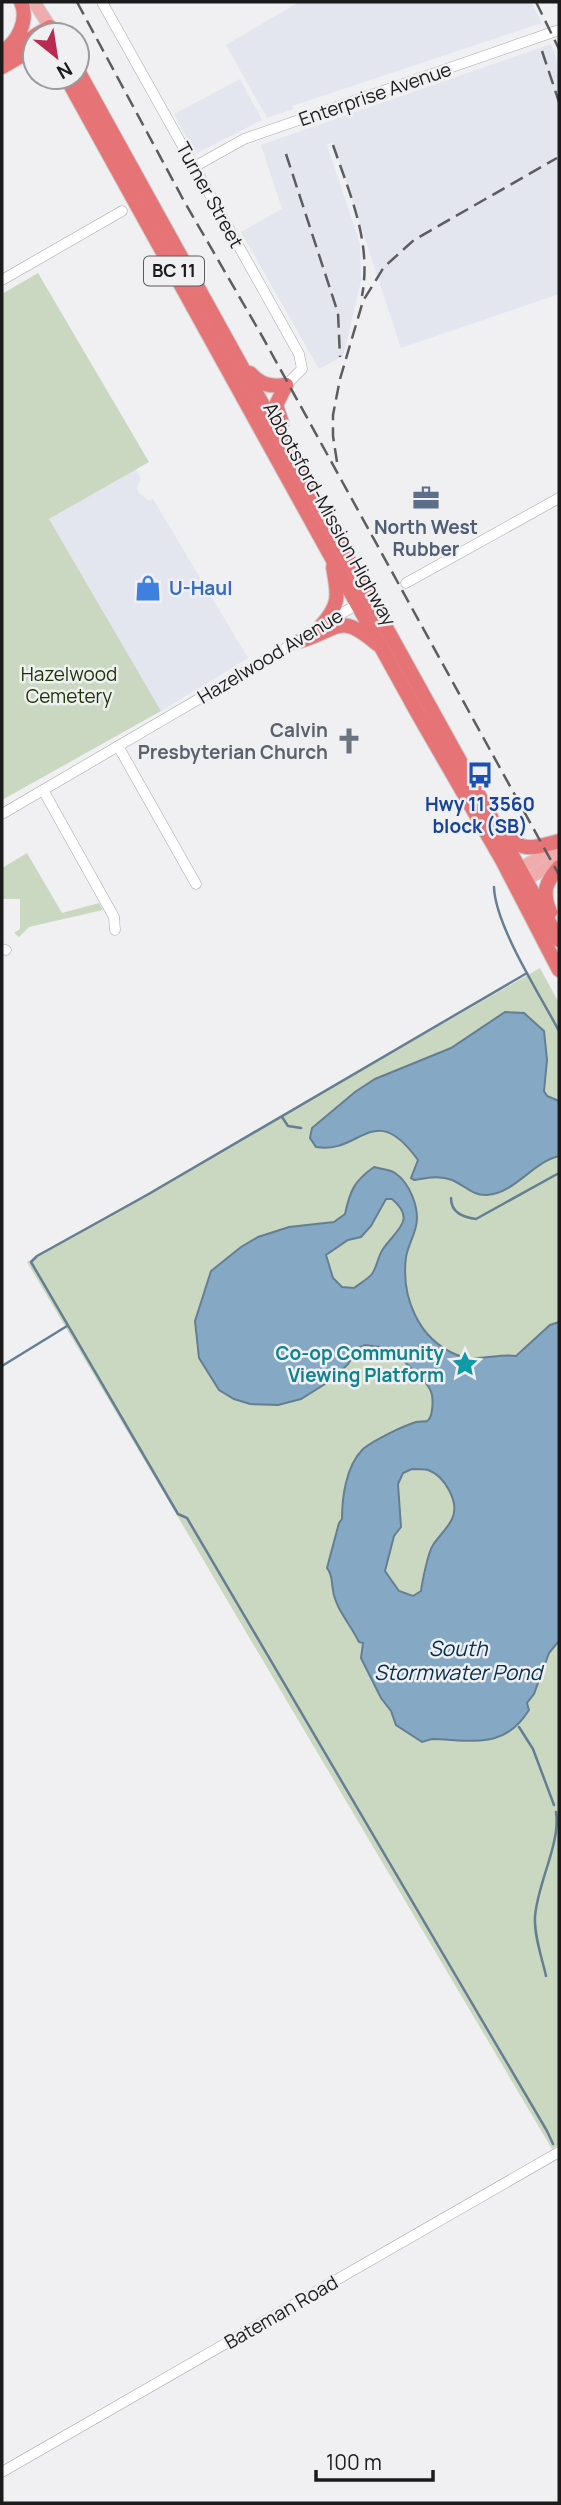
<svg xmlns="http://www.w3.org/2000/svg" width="561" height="2505" font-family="Manrope,sans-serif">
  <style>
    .built { fill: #e3e5ef }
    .green { fill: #cad8c1 }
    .water { fill: #85a8c5; stroke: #657e92; stroke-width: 2; fill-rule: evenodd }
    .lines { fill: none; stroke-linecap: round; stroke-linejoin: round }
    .stream { stroke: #657e92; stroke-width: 2.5 }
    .minor-casing { stroke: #a6a6a9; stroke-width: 11 }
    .major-casing { stroke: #cdcdcd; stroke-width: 14 }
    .highway-casing { stroke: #cdcdcd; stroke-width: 16 }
    .minor { stroke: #fff; stroke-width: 10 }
    .major { stroke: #f0abad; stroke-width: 12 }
    .highway { stroke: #e67376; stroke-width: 14 }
    .rail { stroke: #5d5d5f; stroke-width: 2.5; stroke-dasharray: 14 7; stroke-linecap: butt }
    .labels { text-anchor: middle; stroke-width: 5; stroke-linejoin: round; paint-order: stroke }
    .shield { fill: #f0f0f3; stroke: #5b5b5c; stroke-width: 2 }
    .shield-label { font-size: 18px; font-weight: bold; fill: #1b1b1c }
    .street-label { font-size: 19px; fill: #1b1b1c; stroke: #f0f0f3 }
    .service-label { font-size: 19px; font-weight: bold; fill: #4e5e75; stroke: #f0f0f3 }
    .shop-label { font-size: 19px; font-weight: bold; fill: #366cbe; stroke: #f0f0f3; text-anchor: start }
    .park-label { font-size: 19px; fill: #183400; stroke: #f0f0f3 }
    .worship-label { font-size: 19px; font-weight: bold; fill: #5b616d; stroke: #f0f0f3; text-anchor: end }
    .transit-label { font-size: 19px; font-weight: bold; fill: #164399; stroke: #f0f0f3 }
    .culture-label { font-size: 19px; font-weight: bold; fill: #0d838f; stroke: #f0f0f3; text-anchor: end }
    .water-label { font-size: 21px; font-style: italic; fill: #022f4c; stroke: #f0f0f3 }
  </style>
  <rect width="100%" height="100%" fill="#f0f0f3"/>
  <!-- built -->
  <g class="built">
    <polygon points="299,2 531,2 542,23 292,106 293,109 267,118 226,45"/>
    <polygon points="551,44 559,67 559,294 401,348 333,142 327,145 360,244 361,281 343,356 319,369 241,232 282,209 261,145"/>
    <polygon points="240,79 262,120 195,154 174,114"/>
    <polygon points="136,469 141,479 137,488 139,493 148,500 153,499 248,658 161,711 49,519"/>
  </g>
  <!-- green -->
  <g class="green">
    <polygon points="38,273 149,462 49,519 161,711 2,800 2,294"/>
    <polygon points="27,853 62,913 99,903 103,910 29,927 19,937 14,933 20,929 20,899 2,899 2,868"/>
    <polygon points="540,968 559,1003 559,2145 552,2149 27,1262"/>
  </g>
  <!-- water -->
  <g class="water">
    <path d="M505 1012 524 1013 544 1031 547 1060 544 1091 547 1096 559 1101V1156C533 1162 515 1193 487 1195 473 1196 464 1185 452 1180 439 1175 427 1178 414 1180L411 1178 418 1160C373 1098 361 1155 316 1147L310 1138 312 1128 355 1092 375 1079 451 1048Z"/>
    <path d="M374 1167C380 1169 390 1169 395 1173 410 1183 420 1209 416 1226 414 1236 408 1246 406 1257 401 1297 418 1339 457 1355 476 1363 497 1353 516 1356L550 1325 559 1322V1641L549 1653 534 1694 527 1703 529 1710C504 1750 473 1740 432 1739L422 1742 396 1725 391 1711 381 1698 361 1658 363 1643 359 1642C351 1625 335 1608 333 1590 331 1581 333 1575 327 1568L339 1523 342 1519C342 1497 346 1466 363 1449 374 1440 403 1426 416 1422 420 1421 424 1422 427 1421 433 1418 433 1401 432 1395 428 1377 404 1368 396 1349L365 1345 358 1348 348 1364 333 1379 301 1399 278 1405 250 1404 234 1399 219 1390 199 1358 195 1321 211 1271 241 1247 258 1237 289 1227 334 1222 345 1214C350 1191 354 1181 374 1167ZM386 1199H392C417 1220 396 1230 383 1249 378 1256 377 1267 372 1274 368 1279 359 1284 354 1288L342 1287 333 1278 326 1255 348 1240 361 1237 371 1226ZM412 1469C417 1469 423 1469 428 1470 445 1476 460 1503 452 1519 448 1528 438 1537 433 1545 428 1552 422 1583 421 1591L413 1596 399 1591 385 1571 394 1536 401 1527 398 1484 403 1473Z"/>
  </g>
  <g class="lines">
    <!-- stream -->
    <g class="stream">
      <path d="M494 887C495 925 540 995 559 1031"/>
      <polyline points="527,973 147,1195 37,1256 31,1262 178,1514 187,1518 547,2131 553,2144"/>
      <polyline points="282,1117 288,1126 301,1128"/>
      <path d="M451 1198C451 1213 463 1217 476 1219L559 1173"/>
      <polyline points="2,1366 67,1326"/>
      <polyline points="519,1727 533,1749 554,1805"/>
      <path d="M546 1976C542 1958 534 1936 535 1917 537 1884 561 1843 556 1812"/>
      <polyline points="559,2160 559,2161"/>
    </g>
    <!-- minor casing -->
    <g class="minor-casing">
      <g id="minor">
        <polyline points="102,2 299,354 302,369 286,385"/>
        <polyline points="194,167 244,139 559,30"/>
        <polyline points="2,280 122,211"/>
        <polyline points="406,583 559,498"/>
        <polyline points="327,622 358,604"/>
        <polyline points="118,746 196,884"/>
        <polyline points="43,790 114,917 115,930"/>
        <polyline points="2,814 303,638"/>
        <polyline points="2,949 6,950"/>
        <polyline points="2,2472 559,2152"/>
      </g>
    </g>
    <!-- major casing -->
    <g class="major-casing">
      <g id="major">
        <polyline points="34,2 50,27"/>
        <polyline points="516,875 519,869 559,847"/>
        <polyline points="519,881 525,880 559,861"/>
      </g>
    </g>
    <!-- highway casing -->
    <g class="highway-casing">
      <g id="highway">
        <polyline points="36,35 50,27 55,35"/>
        <polyline points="9,51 35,36"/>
        <path d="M2 52C18 42 29 20 21 2"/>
        <polyline points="2,67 35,48"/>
        <polyline points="77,69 559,940"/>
        <polyline points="66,77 418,714 502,860 559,970"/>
        <path d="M250 373C261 385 270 387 286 385"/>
        <polyline points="282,423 276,405 286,385"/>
        <path d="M321 626C341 603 338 595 333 567"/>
        <path d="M300 641C339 630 339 611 377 644"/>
        <path d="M501 830C523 854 532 848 559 841"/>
        <path d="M550 912C542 892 545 883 559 867"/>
      </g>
    </g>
    <!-- minor -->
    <use href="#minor" class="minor"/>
    <!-- major -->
    <use href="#major" class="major"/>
    <!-- highway -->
    <use href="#highway" class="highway"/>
    <!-- rail -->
    <g class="rail">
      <polyline points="77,2 184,201 262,336 559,875"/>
      <polyline points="536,2 559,49"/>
      <polyline points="542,51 559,102"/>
      <path d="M333 145C350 195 372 242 362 296"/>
      <polyline points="286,154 338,313 340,357"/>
      <polyline points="337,462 333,436 333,415 340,379 363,301 384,267 414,240 557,158"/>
    </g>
  </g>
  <!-- icons -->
  <defs>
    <g id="office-bare" transform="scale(2.1)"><path d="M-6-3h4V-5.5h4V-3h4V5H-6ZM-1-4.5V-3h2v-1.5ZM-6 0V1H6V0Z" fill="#5c6f8a" stroke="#f0f0f3" stroke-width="2.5" paint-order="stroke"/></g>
    <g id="shop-bare" transform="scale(2.1)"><path d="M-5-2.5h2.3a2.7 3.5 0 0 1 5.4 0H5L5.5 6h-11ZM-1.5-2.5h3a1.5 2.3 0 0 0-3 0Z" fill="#3f7fe0" stroke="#f0f0f3" stroke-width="2.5" paint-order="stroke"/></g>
    <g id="church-bare" transform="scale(2.1)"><path d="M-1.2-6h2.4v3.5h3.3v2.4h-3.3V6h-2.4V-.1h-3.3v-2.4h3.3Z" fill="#6b7280" stroke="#f0f0f3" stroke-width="2.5" paint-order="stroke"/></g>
    <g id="bus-bare" transform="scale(2.1)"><path d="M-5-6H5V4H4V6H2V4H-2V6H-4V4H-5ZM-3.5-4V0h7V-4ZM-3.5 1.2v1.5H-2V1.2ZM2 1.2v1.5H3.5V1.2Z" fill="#1a4fb4" stroke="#f0f0f3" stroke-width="2.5" paint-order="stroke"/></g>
    <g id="sight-bare" transform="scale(2.1)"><path d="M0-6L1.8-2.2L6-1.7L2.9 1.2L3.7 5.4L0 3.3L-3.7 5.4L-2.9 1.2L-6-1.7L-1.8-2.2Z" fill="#0f9aa8" stroke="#f0f0f3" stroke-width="2.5" paint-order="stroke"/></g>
  </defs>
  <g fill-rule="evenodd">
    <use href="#office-bare" x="426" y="498"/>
    <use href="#shop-bare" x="148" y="588"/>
    <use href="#church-bare" x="349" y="741"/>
    <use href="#bus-bare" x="480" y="775"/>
    <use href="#sight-bare" x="465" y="1364"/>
  </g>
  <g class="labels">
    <!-- shield labels -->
    <rect class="shield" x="144" y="256.5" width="60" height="29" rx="5"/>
    <g class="shield-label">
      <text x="174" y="277">BC 11</text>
    </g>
    <!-- street labels -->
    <g class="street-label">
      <text transform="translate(375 94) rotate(-19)" y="7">Enterprise Avenue</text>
      <text transform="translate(210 195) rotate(61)" y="7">Turner Street</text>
      <text transform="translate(330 514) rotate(61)" y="7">Abbotsford-Mission Highway</text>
      <text transform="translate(270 656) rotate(-31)" y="7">Hazelwood Avenue</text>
      <text transform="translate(281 2312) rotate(-30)" y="7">Bateman Road</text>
    </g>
    <!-- service labels -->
    <g class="service-label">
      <text x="426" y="534">North West<tspan x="426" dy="22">Rubber</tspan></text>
    </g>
    <!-- shop labels -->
    <g class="shop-label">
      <text x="169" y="595">U-Haul</text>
    </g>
    <!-- park labels -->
    <g class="park-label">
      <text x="69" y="681">Hazelwood<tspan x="69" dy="22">Cemetery</tspan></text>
    </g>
    <!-- worship labels -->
    <g class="worship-label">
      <text x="328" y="737">Calvin<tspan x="328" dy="22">Presbyterian Church</tspan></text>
    </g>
    <!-- transit labels -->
    <g class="transit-label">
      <text x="480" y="811">Hwy 11 3560<tspan x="480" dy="22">block (SB)</tspan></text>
    </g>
    <!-- culture labels -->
    <g class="culture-label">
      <text x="444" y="1360">Co-op Community<tspan x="444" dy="22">Viewing Platform</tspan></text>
    </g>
    <!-- water labels -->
    <g class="water-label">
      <text x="458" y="1656">South<tspan x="458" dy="24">Stormwater Pond</tspan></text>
    </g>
  </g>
  <!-- border -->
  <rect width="561" height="2505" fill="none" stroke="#1b1b1c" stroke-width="7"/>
  <!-- north arrow -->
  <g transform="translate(56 56) rotate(150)"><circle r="33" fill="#f0f0f3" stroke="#9b9b9d" stroke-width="2"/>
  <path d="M0-5L12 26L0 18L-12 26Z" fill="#ba2a51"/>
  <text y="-10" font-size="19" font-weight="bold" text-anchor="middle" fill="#1b1b1c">N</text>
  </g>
  <!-- scale -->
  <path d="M316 2470v10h117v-10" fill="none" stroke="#1b1b1c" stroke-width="3.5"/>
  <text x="326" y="2470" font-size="21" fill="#1b1b1c" stroke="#f0f0f3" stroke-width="5" paint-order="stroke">100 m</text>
</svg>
